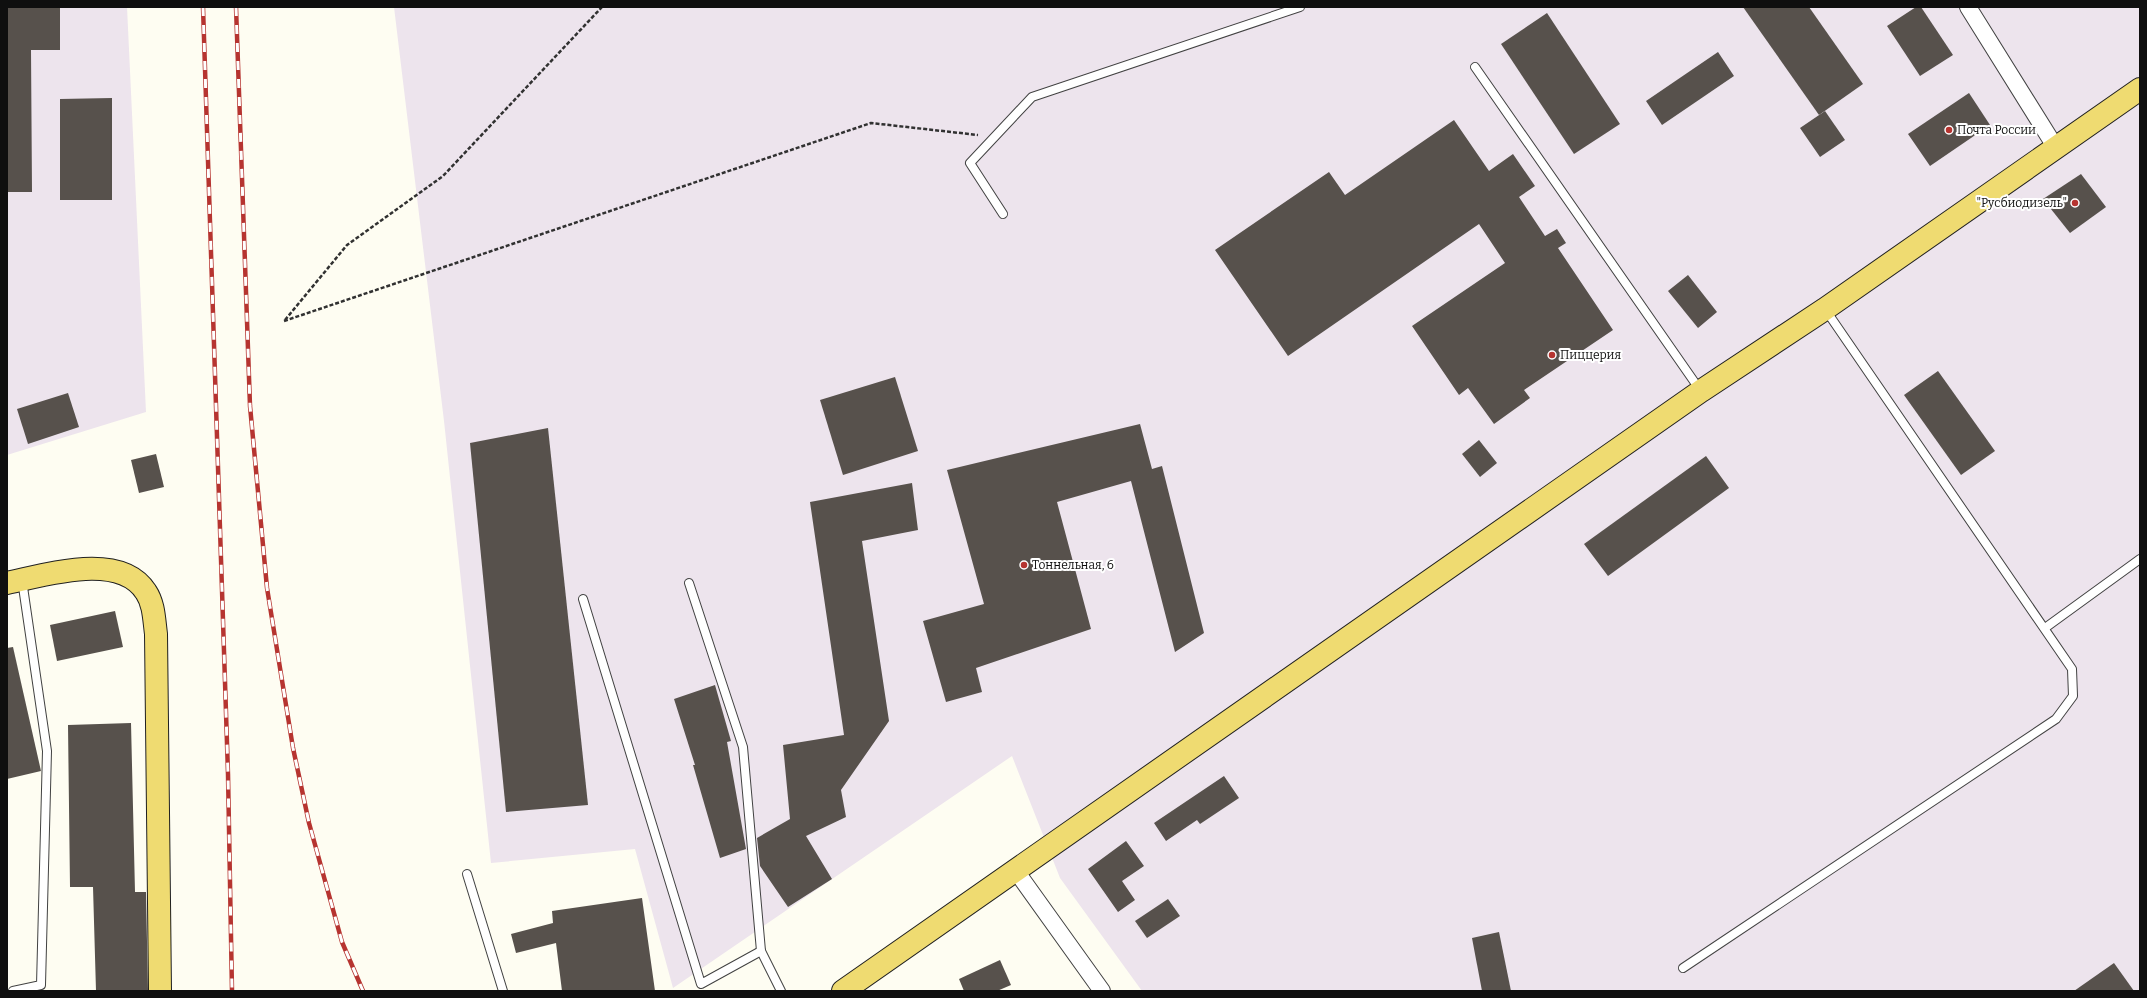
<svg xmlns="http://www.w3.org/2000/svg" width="2147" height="998" font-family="Bitter,serif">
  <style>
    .industrial { fill: #ede4ed }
    .building { fill: #57514c }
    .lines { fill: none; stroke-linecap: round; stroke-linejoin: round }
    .lane-casing { stroke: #424242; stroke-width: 10 }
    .street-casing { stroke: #424242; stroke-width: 18 }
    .primary-casing { stroke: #202020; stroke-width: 24 }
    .path { stroke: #313131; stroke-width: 2.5; stroke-dasharray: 4 2; stroke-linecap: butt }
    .lane { stroke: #fff; stroke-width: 8 }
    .street { stroke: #fff; stroke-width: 16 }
    .primary { stroke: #efdb71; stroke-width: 22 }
    .rail-casing { stroke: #b63430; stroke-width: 4.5 }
    .rail { stroke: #fff; stroke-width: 3; stroke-dasharray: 9; stroke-linecap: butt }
    .poi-dot { fill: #b63430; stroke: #fff; stroke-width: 1.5 }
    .labels { text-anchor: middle; stroke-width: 4; stroke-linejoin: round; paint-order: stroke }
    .poi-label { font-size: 12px; fill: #0f0f0f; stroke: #fff; text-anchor: start }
  </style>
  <rect width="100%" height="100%" fill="#fefdf2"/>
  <!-- industrial -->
  <g class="industrial">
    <polygon points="7,7 127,7 146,412 7,455"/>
    <polygon points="394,7 2140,7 2140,991 1142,991 1060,878 1012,756 673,988 635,849 491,863 444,421"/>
  </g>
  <!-- building -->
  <g class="building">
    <polygon points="7,7 60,7 60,50 31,50 32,192 7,192"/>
    <polygon points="1743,7 1809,7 1863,84 1819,115"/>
    <polygon points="1916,7 1921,7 1953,55 1920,76 1887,26"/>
    <polygon points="1547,13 1620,124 1574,154 1501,44"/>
    <polygon points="1718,52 1734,76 1662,125 1646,101"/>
    <polygon points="1969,93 1990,125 1930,166 1908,134"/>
    <polygon points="112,98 112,200 60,200 60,99"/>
    <polygon points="1825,111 1845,140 1820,157 1800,128"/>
    <polygon points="1454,120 1489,171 1513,154 1535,186 1519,197 1545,236 1557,229 1566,243 1558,248 1613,330 1524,390 1530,398 1494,424 1468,388 1459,395 1412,326 1505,263 1479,224 1288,356 1215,250 1329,172 1345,195"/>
    <polygon points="2081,174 2106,207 2070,233 2043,199"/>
    <polygon points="1688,275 1717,312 1698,328 1668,291"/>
    <polygon points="1938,371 1995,451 1961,475 1904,395"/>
    <polygon points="895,377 918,451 843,475 820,400"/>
    <polygon points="68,393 79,427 28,444 17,409"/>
    <polygon points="1140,424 1152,469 1162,466 1204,633 1175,652 1131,481 1057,502 1091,629 976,668 982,692 946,702 923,621 984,604 947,470"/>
    <polygon points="548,428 588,805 506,812 470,443"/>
    <polygon points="1479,440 1497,463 1480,477 1462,454"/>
    <polygon points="156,454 164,487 139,493 131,460"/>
    <polygon points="1706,456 1729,488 1608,576 1584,544"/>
    <polygon points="912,483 918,530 862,541 889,721 841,790 846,817 806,836 832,879 788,907 760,866 757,838 790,819 783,745 844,735 810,502"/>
    <polygon points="115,611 123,647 57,661 50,625"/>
    <polygon points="13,647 41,771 7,779 7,648"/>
    <polygon points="715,685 731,741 727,742 746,849 720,858 693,765 695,765 674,699"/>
    <polygon points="131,723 135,892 146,892 148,991 96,991 93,887 70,887 68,725"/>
    <polygon points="1224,776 1239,798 1200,824 1197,820 1166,841 1154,823"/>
    <polygon points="1126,841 1144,866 1122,881 1135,900 1118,912 1088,869"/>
    <polygon points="642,898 655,991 562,991 556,943 516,953 511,934 553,923 552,911"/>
    <polygon points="1168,899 1180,916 1147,938 1135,921"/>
    <polygon points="1499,932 1511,991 1482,991 1472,938"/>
    <polygon points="1000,960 1011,985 997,991 964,991 959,979"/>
    <polygon points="2114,963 2134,991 2074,991"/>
  </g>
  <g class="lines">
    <!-- lane casing -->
    <g class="lane-casing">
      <g id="lane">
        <polyline points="1475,67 1700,390"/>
        <polyline points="1003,214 970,163 1032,97 1300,7"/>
        <polyline points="689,583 743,747 761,951 781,991"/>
        <polyline points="583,599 701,984 761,951"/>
        <polyline points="2045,628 2140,559"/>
        <polyline points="467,874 503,991"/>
        <polyline points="1683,968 2056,719 2073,696 2072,669 1825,309"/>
        <polyline points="13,991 41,985 47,751 22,580"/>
      </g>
    </g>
    <!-- street casing -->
    <g class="street-casing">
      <g id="street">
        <polyline points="1968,7 2056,148"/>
        <polyline points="1016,871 1102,991"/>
      </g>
    </g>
    <!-- primary casing -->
    <g class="primary-casing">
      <g id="primary">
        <path d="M7 583C46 575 120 551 146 592 154 604 154 619 156 634L160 991"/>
        <polyline points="843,991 1701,391 1825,309 2140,89"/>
      </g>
    </g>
    <!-- path -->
    <g class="path">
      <polyline points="285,320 347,245 443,176 602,7"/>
      <polyline points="284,321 871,123 978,135"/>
    </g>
    <!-- lane -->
    <use href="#lane" class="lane"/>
    <!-- street -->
    <use href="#street" class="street"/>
    <!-- primary -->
    <use href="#primary" class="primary"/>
    <!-- rail casing -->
    <g class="rail-casing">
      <g id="rail">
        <polyline points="203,7 228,774 232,991"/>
        <polyline points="236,7 250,406 267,588 293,748 309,823 342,942 363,991"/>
      </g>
    </g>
    <!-- rail -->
    <use href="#rail" class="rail"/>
  </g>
  <!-- markers -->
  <g class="poi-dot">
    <circle cx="1949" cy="130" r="4"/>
    <circle cx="2075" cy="203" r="4"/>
    <circle cx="1552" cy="355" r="4"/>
    <circle cx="1024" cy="565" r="4"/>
  </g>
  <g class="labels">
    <!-- poi labels -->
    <g class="poi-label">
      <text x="1957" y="134">Почта России</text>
      <text x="2067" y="207" text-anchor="end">"Русбиодизель"</text>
      <text x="1560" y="359">Пиццерия</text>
      <text x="1032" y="569">Тоннельная, 6</text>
    </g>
  </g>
  <!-- border -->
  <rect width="2147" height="998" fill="none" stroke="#0f0f0f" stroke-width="16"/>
</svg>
